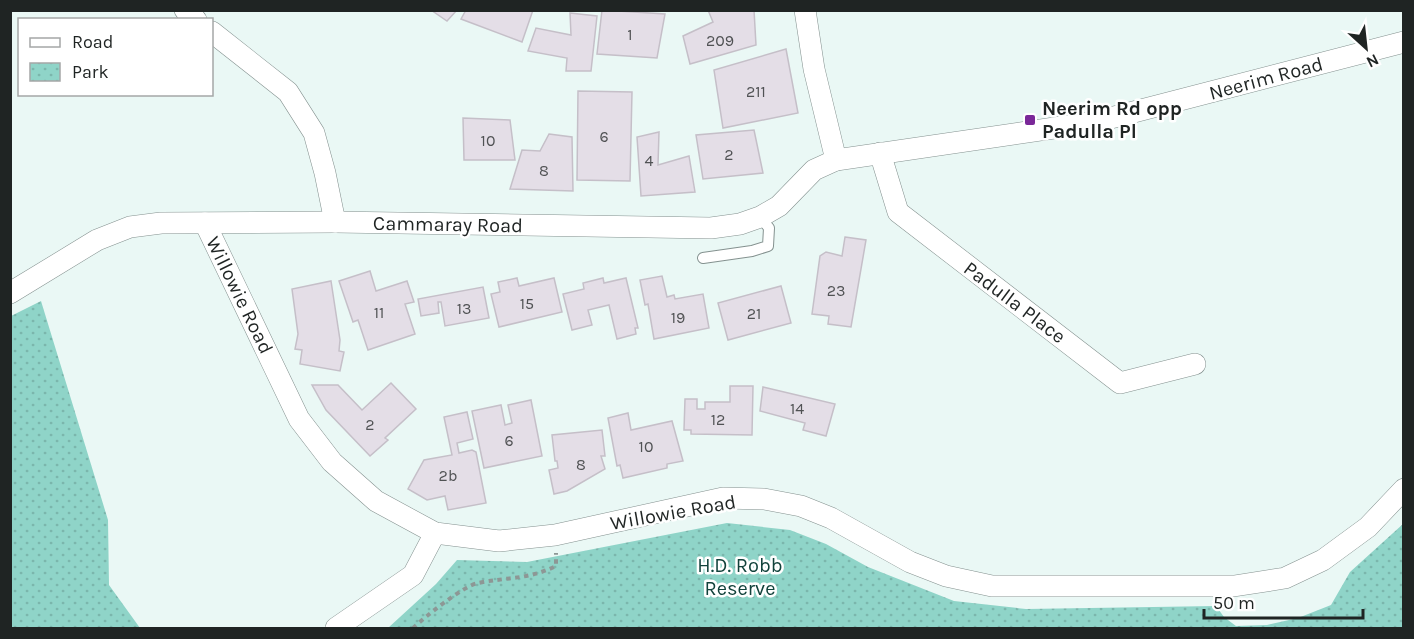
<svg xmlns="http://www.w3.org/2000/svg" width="1414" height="639" font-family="Karla,sans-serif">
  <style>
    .park { fill: url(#park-dots) }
    .building { fill: #e4dee7; stroke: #c5bfc8; stroke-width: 1.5 }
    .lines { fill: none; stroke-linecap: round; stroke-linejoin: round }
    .service-casing { stroke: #84918f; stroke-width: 12 }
    .minor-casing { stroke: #84918f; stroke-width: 22 }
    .path { stroke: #8d9795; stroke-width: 4; stroke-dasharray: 4.5 4.5; stroke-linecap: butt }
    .service { stroke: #fff; stroke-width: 10 }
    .minor { stroke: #fff; stroke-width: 21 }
    .poi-dot { fill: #7a2898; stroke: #fff; stroke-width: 2 }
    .labels { text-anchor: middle; stroke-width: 5; stroke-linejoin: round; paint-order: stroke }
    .number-label { font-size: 16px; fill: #505254 }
    .street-label { font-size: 20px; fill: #1f2423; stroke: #fff }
    .poi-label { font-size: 20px; font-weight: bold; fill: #1f2423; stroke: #fff; text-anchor: start }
    .park-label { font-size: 20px; fill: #11423b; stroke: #fff }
  </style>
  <defs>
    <pattern id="park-dots" width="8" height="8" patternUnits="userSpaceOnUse" patternTransform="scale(1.5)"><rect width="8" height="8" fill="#8fd4c8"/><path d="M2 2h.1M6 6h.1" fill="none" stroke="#7bb6ac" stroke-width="1.8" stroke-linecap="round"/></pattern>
  </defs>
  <rect width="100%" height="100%" fill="#eaf8f5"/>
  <!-- park -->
  <g class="park">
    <polygon points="41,301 108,520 109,585 140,628 11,628 11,316"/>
    <polygon points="727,523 790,530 826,544 868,567 954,601 1026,609 1216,606 1224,617 1236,626 1267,625 1298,618 1331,605 1350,572 1403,524 1403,628 388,628 436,584 457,560 527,562"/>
  </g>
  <!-- building -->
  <g class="building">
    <polygon points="431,10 457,10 447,21"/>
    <polygon points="466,10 533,10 522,42 461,19"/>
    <polygon points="602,10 665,14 657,58 597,54"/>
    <polygon points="708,10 754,10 756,45 690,64 683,36 713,22"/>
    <polygon points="570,13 597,16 591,71 566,71 567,58 528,51 536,28 571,35"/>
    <polygon points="786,49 798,113 723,128 714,70"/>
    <polygon points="578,91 632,92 630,181 577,180"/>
    <polygon points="463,118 510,120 515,160 464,160"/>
    <polygon points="754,130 763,173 703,179 696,135"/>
    <polygon points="659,132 658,165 689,156 695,192 641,196 637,137"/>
    <polygon points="549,134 572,137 573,191 510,189 522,150 540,151"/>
    <polygon points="845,237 866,240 851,327 828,324 829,316 812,314 820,256 826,252 842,256"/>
    <polygon points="370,271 376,291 407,281 414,302 405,304 415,334 368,350 358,320 353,322 339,281"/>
    <polygon points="662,276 667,297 674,295 675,299 703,294 709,328 654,339 648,304 645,305 640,280"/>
    <polygon points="517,278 519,286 554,278 562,312 499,327 491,294 500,292 498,282"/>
    <polygon points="603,278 604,283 626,278 638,328 635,328 636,334 617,339 609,305 588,310 592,325 572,330 563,294 584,289 583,283"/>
    <polygon points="331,281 340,340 339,351 344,352 340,371 300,364 302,350 295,349 298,334 292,289"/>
    <polygon points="781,286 791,323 728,340 718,303"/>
    <polygon points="483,287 489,318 445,326 441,302 438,302 439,313 421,316 418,299"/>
    <polygon points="391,383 416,409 385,438 388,440 370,456 326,410 312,385 338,385 362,410"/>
    <polygon points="730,386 753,386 752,435 691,434 691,430 684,430 685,399 697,399 697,409 705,409 705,402 730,402"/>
    <polygon points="763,387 835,404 826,436 803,430 805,423 760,411"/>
    <polygon points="531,400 542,456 484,468 472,411 501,405 505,425 512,423 508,405"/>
    <polygon points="467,412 473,439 457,443 459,453 472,450 476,452 486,503 448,510 445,496 427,500 408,489 424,460 452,455 444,417"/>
    <polygon points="628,413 631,430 672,421 683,461 667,464 667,468 623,478 620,465 617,466 608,418"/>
    <polygon points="602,430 605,456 601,456 605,469 567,491 554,494 549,470 558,468 557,461 555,461 552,435"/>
  </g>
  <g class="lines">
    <!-- service casing -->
    <g class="service-casing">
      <polyline id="service" points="703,258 752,251 768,246 769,228 760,217"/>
    </g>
    <!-- minor casing -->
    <g class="minor-casing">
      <g id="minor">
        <polyline points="185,10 196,20"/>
        <polyline points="805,10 814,69 836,160"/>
        <polyline points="212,32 288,92 314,133 325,173 335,222"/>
        <polyline points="880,153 898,212 1120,383 1195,364"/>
        <polyline points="205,223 299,419 332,462 376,501 435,533 499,541 555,535 723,498 764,499 801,506 831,518 910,562 946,576 992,586 1234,586 1285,578 1323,560 1368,527 1404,489"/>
        <polyline points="10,293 97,240 130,227 161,223 335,222 711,228 740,224 760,217 779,206 814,170 836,160 1095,122 1404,42"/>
        <polyline points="336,628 413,575 435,533"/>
      </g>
    </g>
    <!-- path -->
    <path class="path" d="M413 628C425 617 463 586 478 583 507 577 527 580 556 566V553"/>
    <!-- service -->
    <use href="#service" class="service"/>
    <!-- minor -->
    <use href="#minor" class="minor"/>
  </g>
  <!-- markers -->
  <rect class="poi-dot" x="1024" y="114" width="12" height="12" rx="3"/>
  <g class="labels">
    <!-- number labels -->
    <g class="number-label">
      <text x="630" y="40">1</text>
      <text x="720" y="46">209</text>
      <text x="756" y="97">211</text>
      <text x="604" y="142">6</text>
      <text x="488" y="146">10</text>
      <text x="729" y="160">2</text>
      <text x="649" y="166">4</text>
      <text x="544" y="176">8</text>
      <text x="836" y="296">23</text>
      <text x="527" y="309">15</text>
      <text x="464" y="314">13</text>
      <text x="379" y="318">11</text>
      <text x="754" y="319">21</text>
      <text x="678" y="323">19</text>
      <text x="797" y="414">14</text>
      <text x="718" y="425">12</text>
      <text x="370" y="430">2</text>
      <text x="509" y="446">6</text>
      <text x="646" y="452">10</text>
      <text x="581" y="470">8</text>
      <text x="448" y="481">2b</text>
    </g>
    <!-- street labels -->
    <g class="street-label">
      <text transform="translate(1266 78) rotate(-15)" y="7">Neerim Road</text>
      <text transform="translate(448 224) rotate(1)" y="7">Cammaray Road</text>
      <text transform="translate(240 295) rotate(64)" y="7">Willowie Road</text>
      <text transform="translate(1015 302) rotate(37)" y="7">Padulla Place</text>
      <text transform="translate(673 512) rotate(-10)" y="7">Willowie Road</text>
    </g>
    <!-- poi labels -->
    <g class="poi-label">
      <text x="1042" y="115">Neerim Rd opp<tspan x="1042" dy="23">Padulla Pl</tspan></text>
    </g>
    <!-- park labels -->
    <g class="park-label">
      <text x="740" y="572">H.D. Robb<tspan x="740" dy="23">Reserve</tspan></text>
    </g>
  </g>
  <!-- border -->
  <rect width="1414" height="639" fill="none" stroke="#1f2423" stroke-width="24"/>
  <!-- legend -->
  <rect x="18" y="18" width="195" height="78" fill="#ffffff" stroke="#a5a7a7" stroke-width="1.5"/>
  <rect x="30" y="38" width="30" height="9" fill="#ffffff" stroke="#a5a7a7" stroke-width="1.5"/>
  <text x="72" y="48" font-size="18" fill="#1f2423">Road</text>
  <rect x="30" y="63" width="30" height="18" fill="url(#park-dots)" stroke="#a5a7a7" stroke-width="1.5"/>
  <text x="72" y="78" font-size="18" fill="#1f2423">Park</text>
  <!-- north arrow -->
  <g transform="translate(1366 48) rotate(153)" stroke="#ffffff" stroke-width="4.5" paint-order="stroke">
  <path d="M0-4.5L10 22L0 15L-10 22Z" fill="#1f2423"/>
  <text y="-9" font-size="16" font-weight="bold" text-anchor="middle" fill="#1f2423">N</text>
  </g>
  <!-- scale -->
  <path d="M1204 609v9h159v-9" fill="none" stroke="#1f2423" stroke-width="3"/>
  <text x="1213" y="609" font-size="18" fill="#1f2423" stroke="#ffffff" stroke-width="4.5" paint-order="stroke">50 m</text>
</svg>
